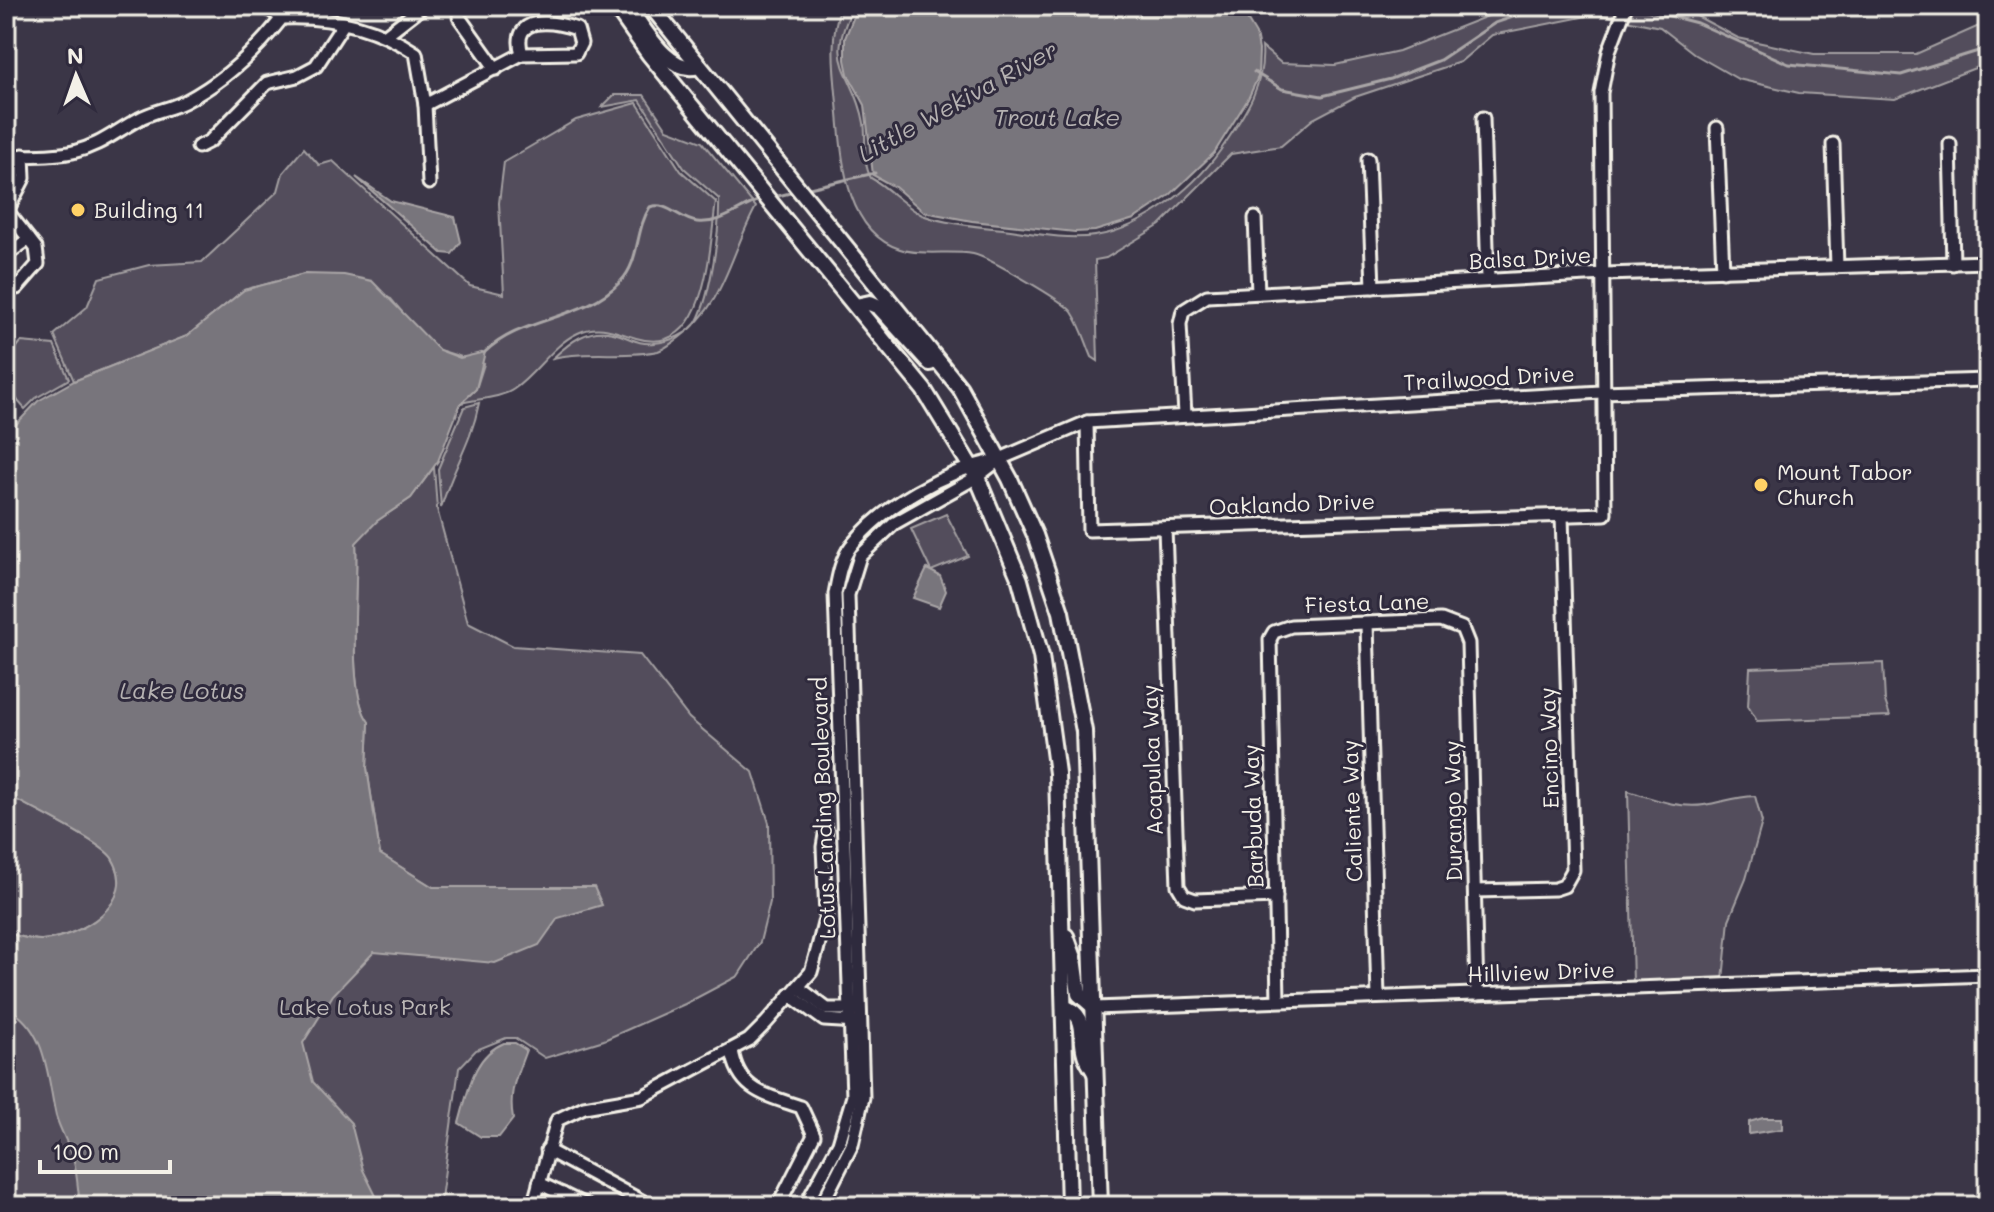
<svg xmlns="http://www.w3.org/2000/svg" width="1994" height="1212" font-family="Mali,sans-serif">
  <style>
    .green { fill: #534e5c; stroke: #a4a0a2; stroke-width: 2 }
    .water { fill: #78747b; stroke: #aaa6a7; stroke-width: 2 }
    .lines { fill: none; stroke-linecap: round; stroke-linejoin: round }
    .stream { stroke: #aaa6a7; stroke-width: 3 }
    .minor-casing { stroke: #f4f1e8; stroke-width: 17 }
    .major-casing { stroke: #f4f1e8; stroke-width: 20 }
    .minor { stroke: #2f2a3d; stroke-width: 11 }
    .major { stroke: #2f2a3d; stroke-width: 14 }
    .poi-dot { fill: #ffd166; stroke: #2f2a3d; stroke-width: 3 }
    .labels { text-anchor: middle; stroke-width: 6; stroke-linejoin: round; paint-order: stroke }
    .poi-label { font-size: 22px; fill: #f4f1e8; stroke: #2f2a3d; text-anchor: start }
    .street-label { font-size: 22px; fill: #f4f1e8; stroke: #2f2a3d }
    .park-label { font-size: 22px; fill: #bcb8b7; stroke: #2f2a3d }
    .water-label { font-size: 24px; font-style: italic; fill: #b6b2b2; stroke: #2f2a3d }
  </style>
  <rect width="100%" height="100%" fill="#3b3647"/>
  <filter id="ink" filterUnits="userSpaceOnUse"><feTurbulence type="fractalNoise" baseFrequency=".0125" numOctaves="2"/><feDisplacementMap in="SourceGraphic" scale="16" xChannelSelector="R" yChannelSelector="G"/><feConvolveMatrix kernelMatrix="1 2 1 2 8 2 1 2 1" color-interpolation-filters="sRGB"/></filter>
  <g filter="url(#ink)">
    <!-- green -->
    <g class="green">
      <path d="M841 6H854C822 66 855 70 864 123 867 140 862 163 871 178 888 187 911 212 925 216 947 224 980 227 1003 229 1033 233 1065 240 1095 236 1147 228 1199 184 1226 142 1246 112 1265 84 1262 47L1281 63 1335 65 1399 51 1513 6H1621L1617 18 1597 14 1492 35 1460 62 1355 97 1313 119 1281 146 1231 154 1160 225 1106 258 1095 260 1098 361 1092 357C1086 343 1081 325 1072 312 1064 301 986 256 973 254 950 250 922 256 900 249 846 232 842 160 838 114 835 78 828 39 841 6Z"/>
      <polygon points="1631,6 1678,6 1738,38 1814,54 1916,54 1988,22 1988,63 1895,99 1799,93 1738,79 1696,55 1660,27 1626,20"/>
      <path d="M614 95H644L667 129 702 142 756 207C729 256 726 303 679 338 673 342 665 349 658 351 624 358 588 350 553 358 570 342 588 327 613 333 628 336 637 345 654 343 668 342 690 334 697 321 711 295 720 229 719 199L684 168 640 100 602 107Z"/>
      <path d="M637 103 681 171 716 202C709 246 709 360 636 338 616 332 599 323 578 333 552 345 537 373 514 389 501 398 477 399 461 403L476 389 484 364 439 350 415 328 391 299 304 274 244 290 187 336 74 381 54 335 87 307 99 278 149 265 202 262 278 191 283 173 304 148 319 165 333 161 470 286 504 294 499 203 504 162 576 120Z"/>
      <path d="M21 342 54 345 69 379 36 398 25 409C5 389 1 365 21 342Z"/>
      <path d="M479 403C471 445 452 469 441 508L438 469 464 407Z"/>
      <path d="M434 467 437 509 468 623 513 646 640 655 689 718 753 772 769 823 770 902 760 942 738 976 685 1004 604 1040 545 1058 515 1038H506L476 1050 459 1068 440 1206H6V1004L299 897 557 888 433 887 380 854 367 768 369 722C345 692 359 585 356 542L377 521 411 498Z"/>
      <polygon points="946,514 968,556 931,571 911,529"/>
      <polygon points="1883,663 1885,701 1890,716 1757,721 1748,706 1750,668"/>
      <path d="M1628 791C1652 798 1678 809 1704 805 1723 802 1735 797 1755 796L1762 822 1746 879 1729 920 1723 980 1633 983Z"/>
      <path d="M6 794C27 806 102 842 112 858 140 903 80 937 42 940 31 941 17 935 6 933Z"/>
    </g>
    <!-- water -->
    <g class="water">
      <polygon points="858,6 1239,6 1256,34 1259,50 1258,77 1248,99 1214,153 1170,195 1134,219 1095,231 1075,232 972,221 924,212 895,187 873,175 865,105 848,74 845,60 845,38"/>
      <polygon points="356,177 391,201 455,217 461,242 452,254 442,253"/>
      <path d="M304 274 344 275 372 281 439 350 460 358 485 352 476 389 461 403 438 461 411 498 377 521 356 543C359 584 345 692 369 722L367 768 380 854 433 887H594L602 905 558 918 539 945 495 963 374 952 333 995 303 1043 313 1082 351 1123 363 1170 381 1206H80C78 1190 77 1172 73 1157 68 1143 60 1130 56 1116 47 1077 48 1029 6 1007V933C17 935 31 941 42 940 80 937 140 903 112 858 102 842 27 806 6 794V435L38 401 74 381 187 336 244 290Z"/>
      <polygon points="927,569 940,576 946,591 939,607 913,598"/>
      <path d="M504 1043H515L526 1050C517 1075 508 1091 513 1119L499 1137H481L459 1123C468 1093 472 1056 504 1043Z"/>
      <polygon points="1763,1118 1782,1118 1782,1129 1749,1134 1749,1122"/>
    </g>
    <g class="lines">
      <!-- stream -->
      <g class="stream">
        <polyline points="1631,6 1697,23 1789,64 1901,75 1988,48"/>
        <polyline points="1254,72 1282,89 1322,96 1391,79 1440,60 1495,23 1519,15 1580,6"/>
        <polyline points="805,189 875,173"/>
        <polyline points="774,197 794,192"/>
        <path d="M484 353C521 316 584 321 621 281 640 261 635 230 650 207 667 201 680 220 697 222 722 225 740 206 763 199"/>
      </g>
      <!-- minor casing -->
      <g class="minor-casing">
        <g id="minor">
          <polyline points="265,6 282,18"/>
          <polyline points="459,17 496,69"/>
          <polyline points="387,34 423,6"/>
          <path d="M425 105 522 54 576 53 581 43 577 29C553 21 510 14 522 54"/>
          <polyline points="1483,118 1488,280"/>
          <polyline points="1717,128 1723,271"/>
          <polyline points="1833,144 1837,267"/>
          <polyline points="1950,144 1953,264"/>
          <polyline points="198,147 210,141 267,83 297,76 316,66 344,23"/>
          <path d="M6 156C28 155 51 157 73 152 100 146 116 131 139 119 153 111 170 109 184 102 223 82 255 52 282 18 331 16 375 26 416 53L425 105 429 183"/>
          <polyline points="1368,159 1373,287"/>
          <polyline points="1255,218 1258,293"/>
          <polyline points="6,255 29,239"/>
          <polyline points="6,288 17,288 38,264 36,248 7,211 24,178 23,155"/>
          <polyline points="1185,415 1180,324 1183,311 1207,296 1605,274 1988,262"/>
          <polyline points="1087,422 1089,530 1605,514 1601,93 1609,51 1626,6"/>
          <polyline points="1165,528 1178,886 1184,896 1195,900 1276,897"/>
          <polyline points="1367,624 1378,997"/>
          <polyline points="1475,891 1555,889 1564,886 1573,870 1562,516"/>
          <polyline points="798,987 827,1009 854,1009"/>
          <polyline points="790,995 824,1020 857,1022"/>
          <polyline points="1278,1000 1270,639 1274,632 1291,626 1441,620 1462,628 1468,643 1477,994"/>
          <polyline points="1095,1008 1988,975"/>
          <path d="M732 1050C738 1091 766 1095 801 1107L814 1135 778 1206"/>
          <polyline points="547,1150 651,1206"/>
          <polyline points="539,1183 587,1206"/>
          <polyline points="533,1206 557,1120 584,1107 642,1097 749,1040 766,1023 811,972 817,951 826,915 823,847 826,829"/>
          <polyline points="560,1206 563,1194"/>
          <path d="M805 1206 839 1143 853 1096 835 594C838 578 841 559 851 546 883 505 946 471 996 460"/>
          <polyline points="821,1206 852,1145 863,1097 848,595 860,556 895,523 977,477 1000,459 1087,422 1601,392 1988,380"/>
        </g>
      </g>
      <!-- major casing -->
      <g class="major-casing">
        <g id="major">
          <polyline points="615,6 649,54 924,390 977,477 1020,580 1041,656 1057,773 1069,1206"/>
          <path d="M627 6C643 26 668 76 698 66"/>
          <polyline points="651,6 960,388 1010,479 1035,535 1061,612 1084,731 1100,1206"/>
          <polyline points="856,306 870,303 879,307 930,363"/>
          <polyline points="1066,936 1074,958 1079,994 1095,1008"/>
          <path d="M1064 1007C1089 1016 1079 1035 1085 1054 1087 1061 1092 1067 1095 1073"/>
        </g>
      </g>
      <!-- minor -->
      <use href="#minor" class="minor"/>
      <!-- major -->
      <use href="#major" class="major"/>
    </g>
  </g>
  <!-- markers -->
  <g class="poi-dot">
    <circle cx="78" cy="210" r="8"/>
    <circle cx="1761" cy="485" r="8"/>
  </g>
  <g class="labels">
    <!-- poi labels -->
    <g class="poi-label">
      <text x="94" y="218">Building 11</text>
      <text x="1777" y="480">Mount Tabor<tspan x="1777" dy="25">Church</tspan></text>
    </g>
    <!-- street labels -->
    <g class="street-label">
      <text transform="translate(1530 258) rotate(-3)" y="8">Balsa Drive</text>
      <text transform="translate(1489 378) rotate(-3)" y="8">Trailwood Drive</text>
      <text transform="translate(1292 504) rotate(-2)" y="8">Oaklando Drive</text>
      <text transform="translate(1367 603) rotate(-2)" y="8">Fiesta Lane</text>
      <text transform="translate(1549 748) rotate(-92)" y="8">Encino Way</text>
      <text transform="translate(1152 760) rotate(-92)" y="8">Acapulca Way</text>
      <text transform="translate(823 808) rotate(-92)" y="8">Lotus Landing Boulevard</text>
      <text transform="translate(1352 811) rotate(-92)" y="8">Caliente Way</text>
      <text transform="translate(1453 811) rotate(-91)" y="8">Durango Way</text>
      <text transform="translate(1253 816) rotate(-92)" y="8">Barbuda Way</text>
      <text transform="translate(1541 972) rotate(-2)" y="8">Hillview Drive</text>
    </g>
    <!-- park labels -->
    <g class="park-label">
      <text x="365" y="1015">Lake Lotus Park</text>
    </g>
    <!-- water labels -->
    <g class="water-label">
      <text transform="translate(958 102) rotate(-29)" y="8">Little Wekiva River</text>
      <text x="1057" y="126">Trout Lake</text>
      <text x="182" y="699">Lake Lotus</text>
    </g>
  </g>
  <!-- margin -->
  <rect width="1994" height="1212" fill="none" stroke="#2f2a3d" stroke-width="32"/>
  <rect x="16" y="16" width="1962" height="1180" fill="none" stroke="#f4f1e8" stroke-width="3" filter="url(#ink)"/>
  <!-- north arrow -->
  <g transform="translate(76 76) rotate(358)" stroke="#2f2a3d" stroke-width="6" paint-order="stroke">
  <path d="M0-6L14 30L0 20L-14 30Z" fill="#f4f1e8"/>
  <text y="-12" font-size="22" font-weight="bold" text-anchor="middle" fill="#f4f1e8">N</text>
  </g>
  <!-- scale -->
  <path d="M40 1160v12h130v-12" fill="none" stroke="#f4f1e8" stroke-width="4"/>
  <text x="52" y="1160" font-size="24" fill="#f4f1e8" stroke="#2f2a3d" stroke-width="6" paint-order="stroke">100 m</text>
</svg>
